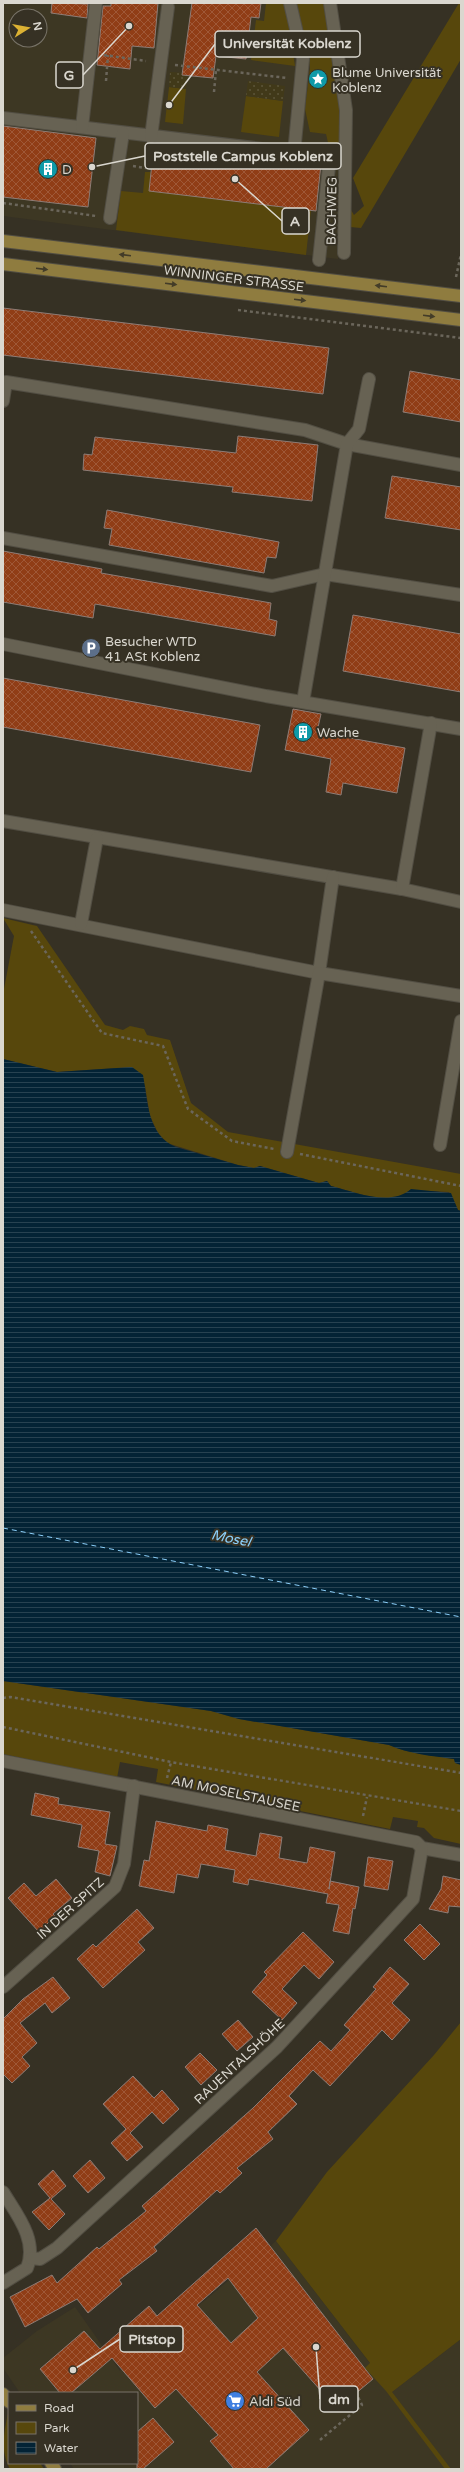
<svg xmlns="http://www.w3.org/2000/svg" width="464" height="2472" font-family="'Varela Round',sans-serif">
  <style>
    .built { fill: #3d3723; fill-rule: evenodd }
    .green { fill: #57470c }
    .sand { fill: url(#sand-dots) }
    .water { fill: url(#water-rules) }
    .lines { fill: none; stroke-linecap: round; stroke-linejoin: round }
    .ferry { stroke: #8cd0fb; stroke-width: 1; stroke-dasharray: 5 4; stroke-linecap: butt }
    .building { fill: url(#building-cross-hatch); stroke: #8d7c76; fill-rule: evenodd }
    .minor-casing { stroke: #524e43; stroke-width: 14 }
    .major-casing { stroke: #524e43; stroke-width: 14 }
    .path { stroke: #6b665b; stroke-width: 2.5; stroke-dasharray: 3 3; stroke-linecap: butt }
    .minor { stroke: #676253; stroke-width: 12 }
    .major { stroke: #8f7c3f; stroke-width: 12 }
    .oneway { fill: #433c28 }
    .labels { text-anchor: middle; stroke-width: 4; stroke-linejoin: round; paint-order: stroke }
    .poi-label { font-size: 13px; fill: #dad7cf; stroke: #363124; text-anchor: start }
    .street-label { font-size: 13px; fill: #dad7cf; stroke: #363124 }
    .water-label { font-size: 14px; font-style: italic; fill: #8cd0fb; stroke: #363124 }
    .leader { fill: none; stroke: #dad7cf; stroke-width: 1.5 }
    .callout-dot { fill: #dad7cf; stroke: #363124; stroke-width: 1.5 }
    .callout { fill: #363124; stroke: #dad7cf; stroke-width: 1.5 }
    .callout-label { font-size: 14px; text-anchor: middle; font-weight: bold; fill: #dad7cf }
  </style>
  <defs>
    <pattern id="sand-dots" width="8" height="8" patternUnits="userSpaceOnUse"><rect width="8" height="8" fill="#413919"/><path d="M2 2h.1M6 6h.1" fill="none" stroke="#5c5539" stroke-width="1.8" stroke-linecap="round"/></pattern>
    <pattern id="water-rules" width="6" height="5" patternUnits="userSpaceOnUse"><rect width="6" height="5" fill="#032335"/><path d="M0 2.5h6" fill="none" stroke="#274251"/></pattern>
    <pattern id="building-cross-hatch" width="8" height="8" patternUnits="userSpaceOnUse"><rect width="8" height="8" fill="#903d16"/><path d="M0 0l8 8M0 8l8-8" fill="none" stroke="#9f5837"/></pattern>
  </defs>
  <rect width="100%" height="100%" fill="#363124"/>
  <!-- built -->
  <g class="built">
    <path d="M3 3H325L342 169 338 259 3 216ZM16 16H40V40H16Z"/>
    <polygon points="276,2241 392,2392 461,2339 461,2469 74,2469 70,2463 137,2463 137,2393 20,2393 3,2368 3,2358 37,2331 75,2307 120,2371"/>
  </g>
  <!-- green -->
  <g class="green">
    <polygon points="266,3 287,3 287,15 295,66 251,60 256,20 264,21"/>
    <polygon points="290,3 330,3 347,157 331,155 326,134 310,132 305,109 310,68 308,46"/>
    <polygon points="459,3 461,3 461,59 361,228 350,227 351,210 354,215 364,206 353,178"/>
    <polygon points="169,87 186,89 183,124 165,122"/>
    <polygon points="246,96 283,101 279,137 241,132"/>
    <polygon points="145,172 151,172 149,191 311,210 306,255 116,230 121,191 143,193"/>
    <path d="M3 918 37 926 105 1025 123 1030 130 1026 144 1029 147 1035 170 1040 191 1103 228 1132 461 1174V1211L458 1210 449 1192 410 1190C392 1208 352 1191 331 1186L327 1181 319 1183 260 1166 254 1168 238 1165 167 1143 158 1133 150 1116 145 1086 132 1067 57 1072 3 1059V994L14 936Z"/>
    <path d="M3 1681 211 1711 239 1719 389 1745C409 1754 433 1755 454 1759L455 1762 461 1765V1844L434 1838 424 1828 417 1827 418 1821 393 1817 390 1829 156 1782 158 1769 120 1762 117 1778 3 1754Z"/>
    <polygon points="461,2022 461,2339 392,2392 451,2469 445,2469 386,2391 365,2368 370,2363 276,2241 327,2172 434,2055"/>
    <path d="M8 2413 9 2463H40L44 2469H10C0 2450 4 2433 8 2413Z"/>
  </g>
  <!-- sand -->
  <g class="sand">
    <polygon points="170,72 188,73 186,89 169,87"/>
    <polygon points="248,81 285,86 283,101 246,96"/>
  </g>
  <!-- water -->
  <path class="water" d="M3 1059 57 1072 132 1067 143 1075C148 1101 147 1135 176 1147L238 1165 254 1168 260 1166 319 1183 327 1181 331 1186C355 1192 390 1207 411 1189L451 1193 458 1210 461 1211V1765L455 1763 454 1759C433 1756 408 1754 389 1745L239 1719 211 1711 3 1681Z"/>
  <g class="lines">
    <!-- ferry -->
    <polyline class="ferry" points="3,1528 461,1617"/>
  </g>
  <!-- building -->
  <g class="building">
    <polygon points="52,3 88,4 87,18 51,13"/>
    <polygon points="111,3 158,3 154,48 132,46 130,69 97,65 103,6 111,6"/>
    <polygon points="192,3 261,3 259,18 251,17 246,59 216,56 213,78 182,75"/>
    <polygon points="3,126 96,138 88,207 3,197"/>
    <polygon points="154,145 321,164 316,211 149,191"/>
    <polygon points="3,308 329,348 323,394 3,355"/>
    <polygon points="410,371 461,380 461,422 403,412"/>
    <polygon points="238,436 318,445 312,501 232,492 233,487 83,470 84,454 92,455 95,437 236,453"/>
    <polygon points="392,476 461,487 461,530 385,518"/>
    <polygon points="107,510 279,542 276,558 267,557 264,573 109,545 112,529 104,528"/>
    <polygon points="3,551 102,569 101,573 271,603 269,619 277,621 275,636 95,604 93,618 3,602"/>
    <polygon points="353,615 461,634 461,692 343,671"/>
    <polygon points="3,678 260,725 251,772 3,727"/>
    <polygon points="293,709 321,714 317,732 405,748 397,793 343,783 341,795 326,792 331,759 285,750"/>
    <polygon points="35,1793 59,1798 58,1804 110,1812 105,1844 117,1846 110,1876 95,1872 99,1851 78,1847 82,1825 31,1815"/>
    <polygon points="156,1821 207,1831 208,1825 228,1829 225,1850 256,1856 260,1833 282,1837 279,1858 307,1863 310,1847 335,1852 329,1889 330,1881 359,1887 355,1909 353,1908 349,1934 333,1931 339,1905 326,1903 328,1894 249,1879 248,1885 233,1882 235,1870 201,1864 198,1878 177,1874 174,1893 139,1886 144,1860 149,1861"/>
    <polygon points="368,1857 393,1861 388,1890 364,1886"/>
    <polygon points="443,1876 461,1880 461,1907 449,1906 448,1913 429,1909 441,1889"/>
    <polygon points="56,1879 72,1898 53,1914 55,1916 39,1932 8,1898 24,1883 36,1896"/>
    <polygon points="137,1909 154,1928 138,1942 145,1950 103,1988 77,1959 93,1944 96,1947"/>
    <polygon points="420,1924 440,1944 424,1960 404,1940"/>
    <polygon points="303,1932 334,1962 319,1979 304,1965 282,1989 297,2003 282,2020 252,1992 267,1975 264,1972"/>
    <polygon points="390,1967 409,1984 392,2003 410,2020 392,2040 382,2030 330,2086 313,2070 289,2096 297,2104 268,2132 273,2139 237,2168 242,2173 220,2193 217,2190 154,2247 157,2251 119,2280 122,2284 88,2313 77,2299 25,2327 10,2297 52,2275 57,2283 97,2247 99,2249 146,2211 142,2206 253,2108 320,2041 331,2051 350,2030 344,2025 376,1989 373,1987"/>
    <polygon points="53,1977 70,1998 52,2013 45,2003 20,2023 37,2043 22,2057 30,2066 12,2083 3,2074 3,2019 23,1999"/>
    <polygon points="238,2020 253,2037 237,2051 222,2034"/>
    <polygon points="200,2053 217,2070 201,2085 185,2067"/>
    <polygon points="133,2076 154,2098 162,2090 179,2109 163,2124 152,2112 130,2133 143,2147 127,2161 111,2143 126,2129 103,2104"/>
    <polygon points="90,2160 105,2178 88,2193 73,2176"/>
    <polygon points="53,2170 66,2186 51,2199 65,2214 49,2230 32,2212 50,2198 38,2184"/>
    <path d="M256 2228 373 2379 337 2409 283 2348 257 2372 309 2430 266 2469H234L210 2441 218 2435 176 2389 155 2408 112 2358 71 2393H60L40 2369 84 2331 100 2349 149 2306 157 2316ZM228 2278 258 2318 231 2343 197 2305Z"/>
    <polygon points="153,2418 174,2442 143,2469 137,2469 137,2432"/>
  </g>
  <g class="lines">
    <!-- minor casing -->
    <g class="minor-casing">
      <g id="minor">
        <polyline points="290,3 303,59 294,153"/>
        <polyline points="330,3 346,110 344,253"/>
        <polyline points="3,118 330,157 319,260"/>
        <polyline points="82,127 96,3"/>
        <polyline points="151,137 168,7"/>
        <polyline points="110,218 123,133"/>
        <polyline points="3,401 6,382 305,430 347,444 461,465"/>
        <polyline points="3,538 272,586 325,574 461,595"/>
        <polyline points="3,644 266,696 461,729"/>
        <polyline points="303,702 347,444 359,429 369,379"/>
        <polyline points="3,821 402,889 461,902"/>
        <polyline points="402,889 431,723"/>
        <polyline points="3,910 319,973 333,877"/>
        <polyline points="81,924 97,838"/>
        <polyline points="440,1145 461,1021"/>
        <polyline points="287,1152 319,973 461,996"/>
        <polyline points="3,1761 416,1842 422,1848 461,1855"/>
        <polyline points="3,1987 115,1887 124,1864 134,1786"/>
        <path d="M3 2192C17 2215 38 2240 27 2268L3 2283"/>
        <polyline points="31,2258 40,2259 57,2248 277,2047 413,1899 422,1848"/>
      </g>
    </g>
    <!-- major casing -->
    <g class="major-casing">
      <g id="major">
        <polyline points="3,241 461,296"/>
        <polyline points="3,264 461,320"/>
        <polyline points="3,2394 9,2402"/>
        <polyline points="51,2463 55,2469"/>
      </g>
    </g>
    <!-- path -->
    <g class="path">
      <polyline points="104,55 146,61"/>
      <polyline points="175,65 287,78"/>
      <polyline points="106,81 108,55"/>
      <polyline points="214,92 216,70"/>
      <polyline points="133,166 152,169"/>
      <polyline points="3,203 96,216"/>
      <polyline points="456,277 461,254"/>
      <polyline points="238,310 461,338"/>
      <polyline points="31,931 102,1033 163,1046 188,1109 232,1141 274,1149"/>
      <polyline points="300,1154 461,1186"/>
      <polyline points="3,1698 10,1697 461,1773"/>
      <polyline points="3,1727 171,1762 461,1811"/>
      <polyline points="167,1778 171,1762"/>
      <polyline points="363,1816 367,1797"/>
      <polyline points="320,2440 362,2405 356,2393"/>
    </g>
    <!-- minor -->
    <use href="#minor" class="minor"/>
    <!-- major -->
    <use href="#major" class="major"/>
  </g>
  <!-- one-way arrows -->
  <defs><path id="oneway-solid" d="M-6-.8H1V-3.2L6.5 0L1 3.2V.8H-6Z"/></defs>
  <g class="oneway">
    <use href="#oneway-solid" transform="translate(125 255) rotate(-173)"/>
    <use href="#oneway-solid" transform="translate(42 269) rotate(7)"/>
    <use href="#oneway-solid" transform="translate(171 284) rotate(7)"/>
    <use href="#oneway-solid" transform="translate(381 286) rotate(-173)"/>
    <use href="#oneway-solid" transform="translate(300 300) rotate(7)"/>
    <use href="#oneway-solid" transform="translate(429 316) rotate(7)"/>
  </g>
  <!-- icons -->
  <defs>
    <g id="sight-disc" transform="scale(1)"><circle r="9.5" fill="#0f9aa8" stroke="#363124"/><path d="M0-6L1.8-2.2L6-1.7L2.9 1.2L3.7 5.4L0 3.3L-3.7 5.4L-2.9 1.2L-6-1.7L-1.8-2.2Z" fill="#fff"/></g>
    <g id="building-disc" transform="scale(1)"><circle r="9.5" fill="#0f9aa8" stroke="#363124"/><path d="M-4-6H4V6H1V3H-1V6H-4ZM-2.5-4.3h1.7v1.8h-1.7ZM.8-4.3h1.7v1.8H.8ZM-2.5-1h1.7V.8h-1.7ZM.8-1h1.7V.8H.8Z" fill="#fff"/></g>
    <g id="parking-disc" transform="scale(1)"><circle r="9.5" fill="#5c6f8a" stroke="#363124"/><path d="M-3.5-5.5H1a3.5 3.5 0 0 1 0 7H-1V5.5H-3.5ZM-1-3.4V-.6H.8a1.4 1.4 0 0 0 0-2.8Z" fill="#fff"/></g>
    <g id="supermarket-disc" transform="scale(1)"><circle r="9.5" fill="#3f7fe0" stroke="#363124"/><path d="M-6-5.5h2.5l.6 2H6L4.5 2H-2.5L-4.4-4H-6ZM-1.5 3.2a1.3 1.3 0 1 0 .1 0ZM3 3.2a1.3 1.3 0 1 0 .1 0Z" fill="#fff"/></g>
  </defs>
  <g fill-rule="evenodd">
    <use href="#sight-disc" x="318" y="79"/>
    <use href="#building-disc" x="48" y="169"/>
    <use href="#parking-disc" x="91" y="648"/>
    <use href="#building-disc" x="303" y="732"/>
    <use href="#supermarket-disc" x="235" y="2401"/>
  </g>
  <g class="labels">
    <!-- poi labels -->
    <g class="poi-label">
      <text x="332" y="77">Blume Universität<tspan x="332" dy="15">Koblenz</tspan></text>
      <text x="62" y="174">D</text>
      <text x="105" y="646">Besucher WTD<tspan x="105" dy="15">41 ASt Koblenz</tspan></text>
      <text x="317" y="737">Wache</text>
      <text x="249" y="2406">Aldi Süd</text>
    </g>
    <!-- street labels -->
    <g class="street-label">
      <text transform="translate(331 211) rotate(-89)" y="5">BACHWEG</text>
      <text transform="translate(234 278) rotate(7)" y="5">WINNINGER STRASSE</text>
      <text transform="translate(236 1793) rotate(12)" y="5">AM MOSELSTAUSEE</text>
      <text transform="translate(70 1908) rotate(-42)" y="5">IN DER SPITZ</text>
      <text transform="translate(239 2061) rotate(-43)" y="5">RAUENTALSHÖHE</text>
    </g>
    <!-- water labels -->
    <g class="water-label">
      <text transform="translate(231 1538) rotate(11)" y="5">Mosel</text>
    </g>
  </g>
  <!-- callouts -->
  <path class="leader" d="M169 105L215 44M129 26L83 75M92 167L145 156M235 179L282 221M73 2370L120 2339M316 2347L320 2399"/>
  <g class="callout-dot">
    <circle cx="169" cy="105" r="4"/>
    <circle cx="129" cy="26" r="4"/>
    <circle cx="92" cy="167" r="4"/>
    <circle cx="235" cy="179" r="4"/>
    <circle cx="73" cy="2370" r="4"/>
    <circle cx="316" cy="2347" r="4"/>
  </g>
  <g class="callout">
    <rect x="215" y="31" width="145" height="26" rx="4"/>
    <rect x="56" y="62" width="27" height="26" rx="4"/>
    <rect x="145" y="143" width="196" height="26" rx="4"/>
    <rect x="282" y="208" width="27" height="26" rx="4"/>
    <rect x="120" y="2326" width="63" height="26" rx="4"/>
    <rect x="320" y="2386" width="38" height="26" rx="4"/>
  </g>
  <g class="callout-label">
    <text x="287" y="48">Universität Koblenz</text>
    <text x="69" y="80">G</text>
    <text x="243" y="161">Poststelle Campus Koblenz</text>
    <text x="295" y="226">A</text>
    <text x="152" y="2344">Pitstop</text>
    <text x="339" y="2404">dm</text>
  </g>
  <!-- border -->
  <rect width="464" height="2472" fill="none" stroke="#dad7cf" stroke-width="8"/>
  <!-- legend -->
  <rect x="8" y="2392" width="130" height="72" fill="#363124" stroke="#787368"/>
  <rect x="16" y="2405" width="20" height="6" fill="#8f7c3f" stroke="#787368"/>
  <text x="44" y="2412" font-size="12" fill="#dad7cf">Road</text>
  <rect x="16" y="2422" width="20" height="12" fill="#57470c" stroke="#787368"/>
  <text x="44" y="2432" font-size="12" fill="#dad7cf">Park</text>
  <rect x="16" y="2442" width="20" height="12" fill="url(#water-rules)" stroke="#787368"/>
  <text x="44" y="2452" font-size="12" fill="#dad7cf">Water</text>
  <!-- north arrow -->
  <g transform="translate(28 28) rotate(79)"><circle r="19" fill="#363124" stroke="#787368"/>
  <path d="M0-3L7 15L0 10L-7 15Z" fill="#dcb233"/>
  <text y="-6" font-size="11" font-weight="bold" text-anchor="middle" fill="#dad7cf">N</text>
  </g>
</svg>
